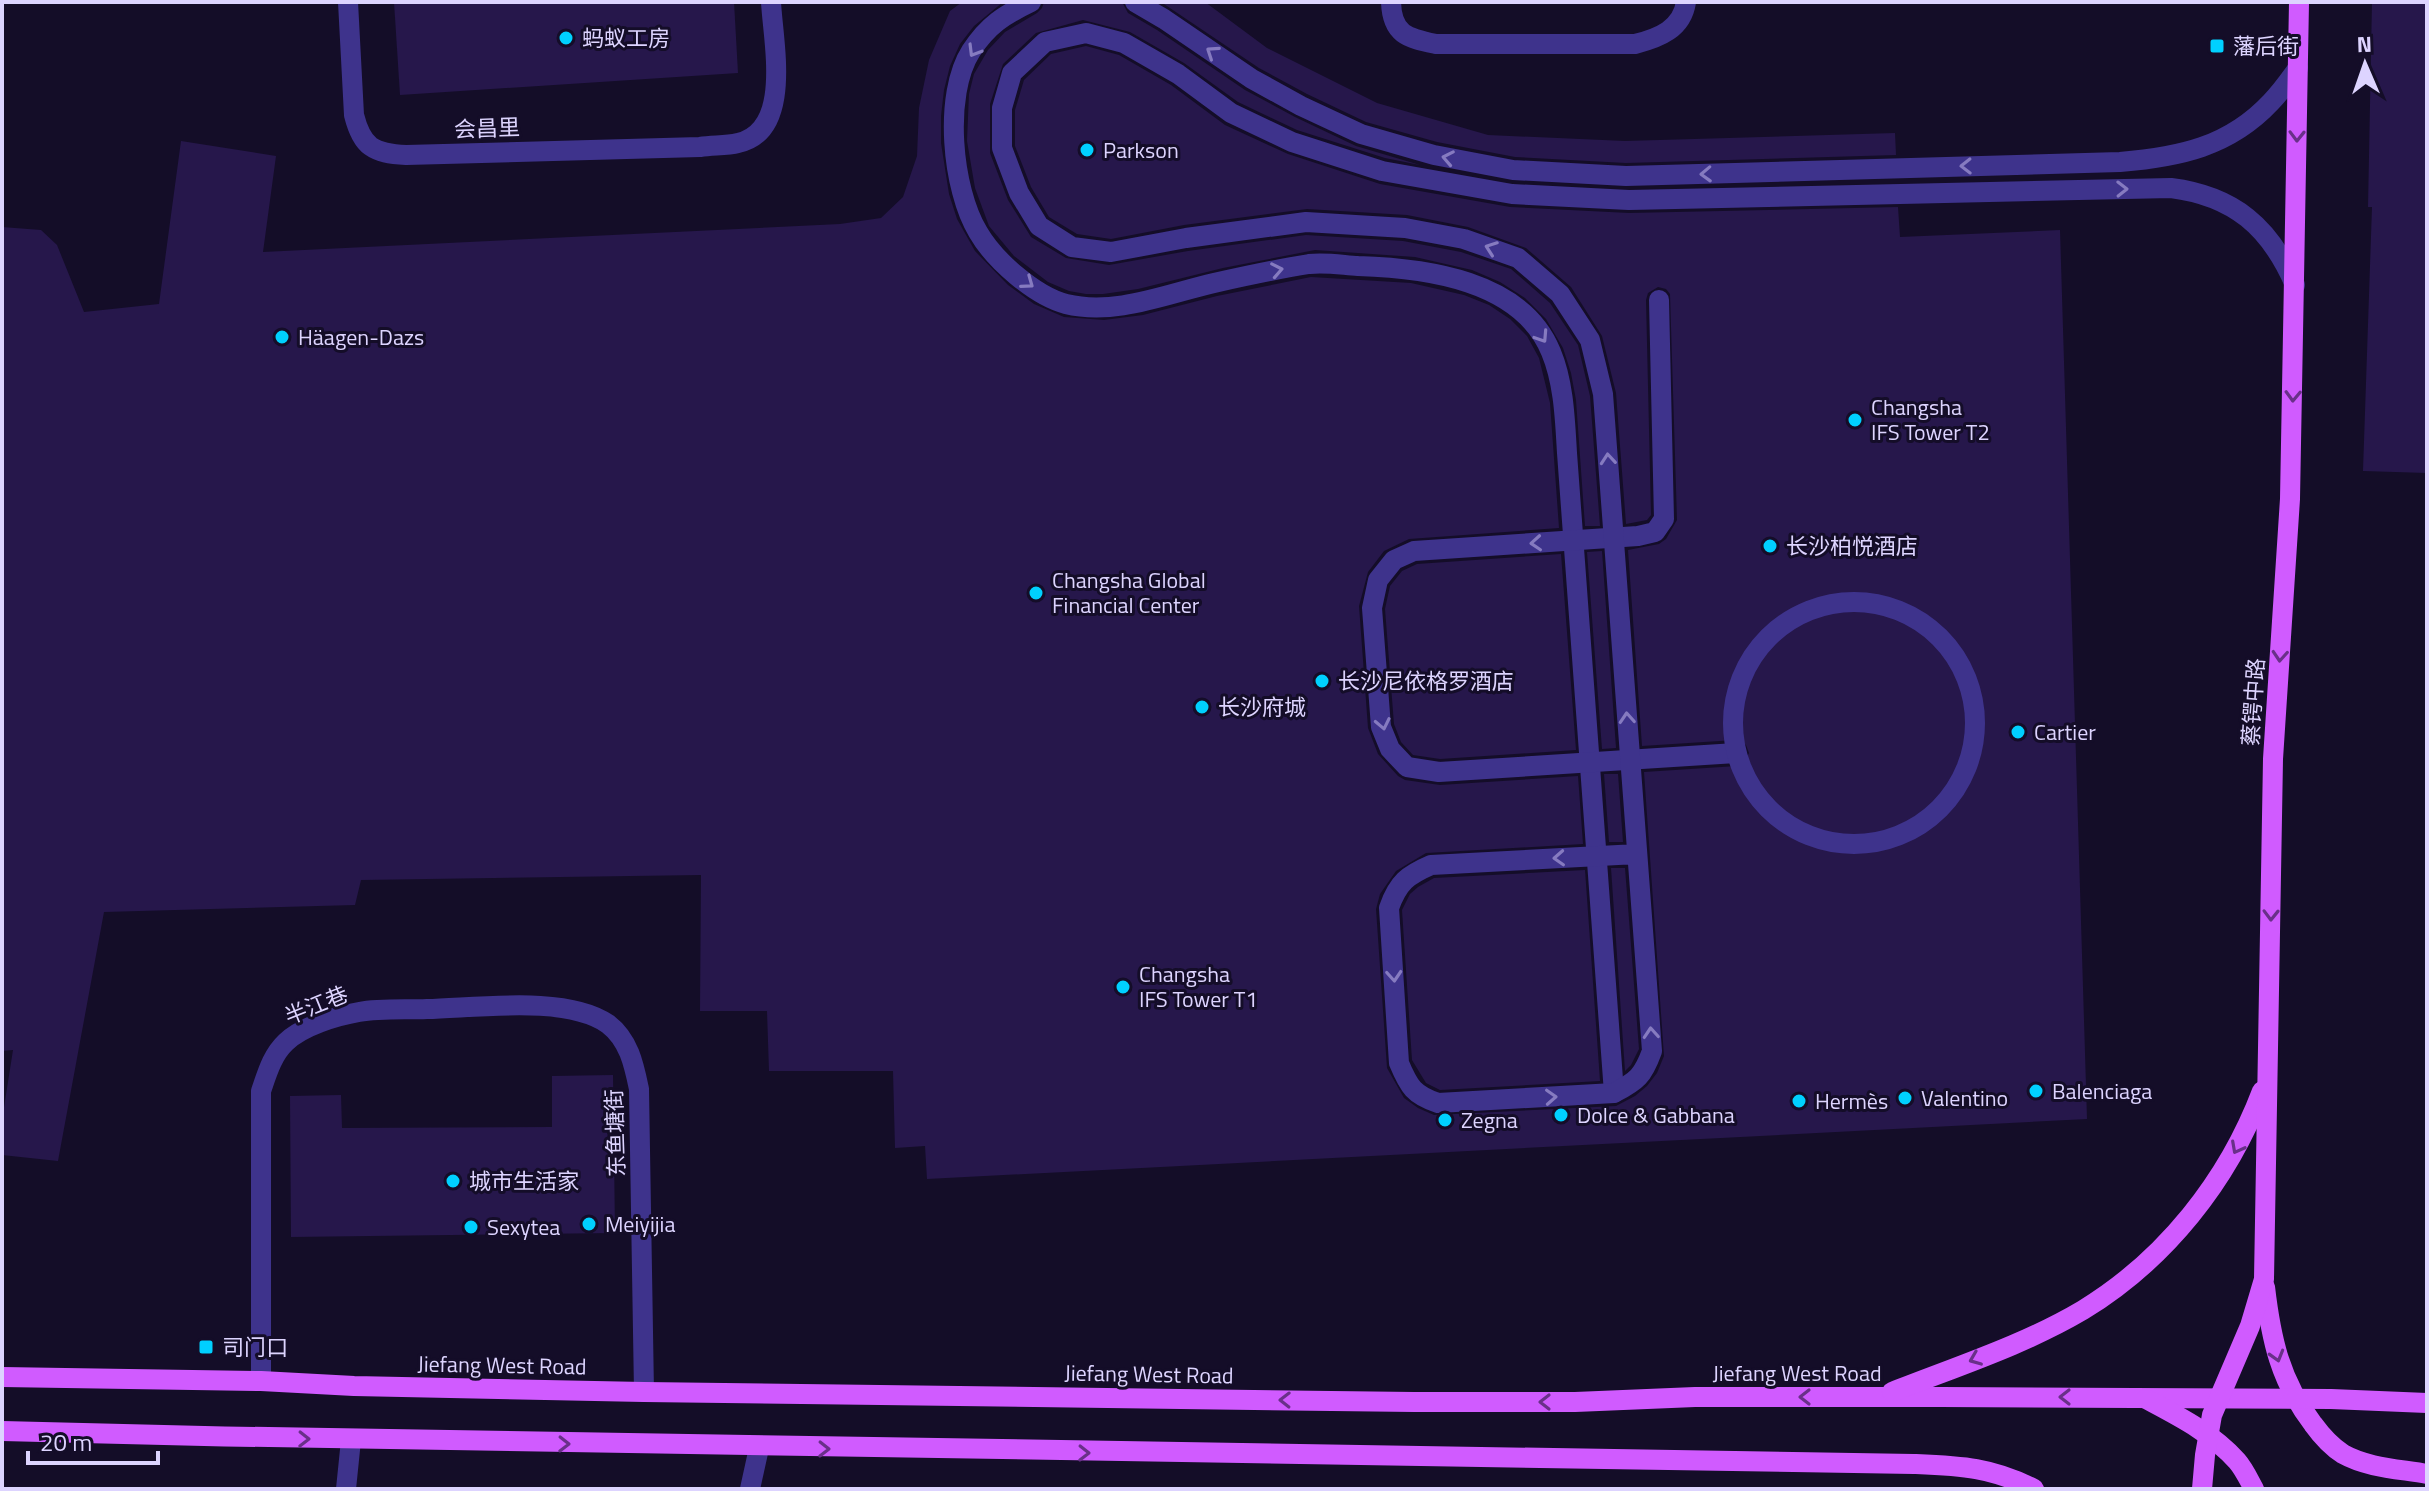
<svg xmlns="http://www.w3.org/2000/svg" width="2429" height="1491" font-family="'Titillium Web','Noto Sans SC',sans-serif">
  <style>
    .building { fill: #26174b }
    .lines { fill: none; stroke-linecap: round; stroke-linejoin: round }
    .minor { stroke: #3e338c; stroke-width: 20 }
    .major { stroke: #d05bff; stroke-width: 20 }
    .oneway { stroke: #867bc0 }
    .oneway2 { stroke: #693089 }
    .poi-dot { fill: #00d0ff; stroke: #140d28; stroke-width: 3 }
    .labels { text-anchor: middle; stroke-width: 6; stroke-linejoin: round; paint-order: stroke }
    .poi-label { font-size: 22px; fill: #ddd4ff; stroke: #140d28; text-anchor: start }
    .street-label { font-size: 22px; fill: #ddd4ff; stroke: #140d28 }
  </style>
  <rect width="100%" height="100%" fill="#140d28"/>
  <!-- building -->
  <g class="building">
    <polygon points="394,2 734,2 738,73 400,95"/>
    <polygon points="962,2 1003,2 974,26 960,44 950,66 944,90 941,116 941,143 949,194 957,219 975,251 1008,285 1034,304 1064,317 1104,320 1143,315 1217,296 1311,277 1411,283 1464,295 1489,305 1510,319 1527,336 1539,358 1550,403 1559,528 1409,539 1384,551 1368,572 1359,606 1368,728 1378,754 1398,776 1405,780 1440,785 1578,776 1583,844 1426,853 1396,871 1380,894 1376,909 1387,1068 1404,1098 1418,1108 1434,1115 1616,1106 1635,1096 1647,1086 1657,1073 1664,1056 1644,772 1737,766 1744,763 1749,753 1746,745 1735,740 1642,746 1628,550 1659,544 1666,539 1677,520 1670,294 1666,289 1658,287 1648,293 1646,300 1651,515 1647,520 1626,524 1616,393 1602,336 1571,287 1526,248 1468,227 1407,215 1307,209 1184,225 1111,239 1077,234 1049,217 1031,187 1015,146 1015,110 1024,80 1051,54 1086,46 1119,55 1171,85 1225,125 1288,154 1380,184 1510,207 1629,213 1898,207 1900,237 2060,230 2087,1119 927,1179 925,1146 895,1148 893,1071 769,1071 767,1011 700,1011 701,875 361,880 355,905 104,912 58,1161 2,1155 2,1120 13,1050 2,1051 2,227 41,230 57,245 84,312 159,304 181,141 276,156 263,252 840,224 881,218 903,197 917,156 919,108 929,60 950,11"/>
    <polygon points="1044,2 1122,2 1128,13 1157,30 1245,90 1295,117 1356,146 1420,165 1385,158 1297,130 1238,102 1184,63 1130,32 1083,20 1036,33 1003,64 990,104 990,153 1008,200 1031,237 1066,258 1109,265 1188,251 1306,235 1403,241 1461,252 1511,269 1550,303 1578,345 1590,396 1600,526 1585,526 1576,400 1571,373 1563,348 1546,319 1525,298 1500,282 1472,270 1415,257 1315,250 1223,268 1138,289 1103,294 1086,294 1069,291 1048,282 1014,256 989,226 975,188 967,141 969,94 974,74 988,50 1005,32 1037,13 1042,8"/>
    <polygon points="1161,2 1205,2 1267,48 1377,103 1488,135 1625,141 1895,133 1896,155 1626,163 1515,157 1437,142 1366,122 1307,94 1259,68"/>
    <polygon points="2372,2 2427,2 2427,473 2363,471 2372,207 2368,207"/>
    <polygon points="1602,551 1616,748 1602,749 1587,552"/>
    <polygon points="1561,554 1576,750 1440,759 1413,755 1401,742 1394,724 1385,609 1390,586 1402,571 1417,564"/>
    <polygon points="1604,774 1618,774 1623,842 1609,842"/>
    <polygon points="1611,868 1625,868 1639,1049 1631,1065 1625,1071"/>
    <polygon points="1585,870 1600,1081 1440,1090 1426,1083 1412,1060 1402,910 1410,894 1418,887 1434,878"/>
    <polygon points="613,1075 615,1233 291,1237 290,1096 341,1095 342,1128 552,1127 552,1076"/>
  </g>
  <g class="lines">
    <!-- minor -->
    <g class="minor">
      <path d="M348 2 354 115C362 147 373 153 406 155L700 147C713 145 726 146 738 143 793 131 773 42 771 2"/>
      <path d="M1031 2C1004 15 988 25 971 51 943 95 952 189 978 232 994 260 1035 296 1066 304 1115 316 1166 294 1214 283 1245 276 1278 269 1309 264 1325 262 1342 265 1358 266 1425 268 1522 280 1551 352 1564 383 1565 420 1567 453L1614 1093"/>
      <path d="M1135 2 1164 19 1252 79 1301 106 1361 134 1434 155 1513 170 1626 176 2120 162C2179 157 2229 147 2271 102 2281 92 2290 79 2298 68"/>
      <path d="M1391 2C1392 35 1408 38 1436 44H1635C1659 38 1682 29 1686 2"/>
      <polyline points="1659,300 1664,519 1655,532 1638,536 1414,551 1394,560 1378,580 1372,608 1381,727 1390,749 1407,767 1439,772 1736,753"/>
      <circle cx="1854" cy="723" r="121"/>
      <path d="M1637 854 1431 865C1408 875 1398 882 1389 908L1399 1063C1409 1087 1414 1095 1438 1103L1614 1093C1637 1081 1643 1076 1652 1051L1603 394 1590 340 1560 294 1518 258 1464 239 1405 228 1306 222 1186 238 1111 252 1072 247 1039 226 1019 193 1002 148V108L1012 73 1045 42 1086 33 1124 43 1178 74 1231 113 1292 142 1382 171 1512 194 1629 200 2171 188C2234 196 2270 227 2295 285"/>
      <path d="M261 1381V1091C267 1074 272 1055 286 1042 303 1026 336 1016 359 1012 381 1008 405 1010 427 1009 476 1008 567 995 608 1024 629 1040 634 1065 639 1089L644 1392"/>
      <polyline points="346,1489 351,1440"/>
      <polyline points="750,1489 759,1448"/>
    </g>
    <!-- major -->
    <g class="major">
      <path d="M2265 1287C2271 1339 2280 1381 2313 1424 2321 1435 2332 1447 2343 1454 2368 1468 2400 1469 2427 1474"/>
      <polyline points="2,1377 261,1381 354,1386 644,1392 1414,1402 1575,1402 1695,1397 1941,1397 2331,1399 2427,1403"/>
      <path d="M1892 1392C1955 1367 2024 1345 2083 1310 2165 1260 2228 1181 2262 1091"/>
      <path d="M2146 1399C2178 1416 2212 1433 2237 1461 2244 1469 2249 1480 2254 1489"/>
      <path d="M2 1431C639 1447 1276 1458 1914 1464 1961 1466 1991 1467 2034 1489"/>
      <polyline points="2202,1489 2205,1455 2212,1415 2250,1326 2264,1279 2273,759 2290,499 2299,2"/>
    </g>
  </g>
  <!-- one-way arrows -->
  <defs><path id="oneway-chevron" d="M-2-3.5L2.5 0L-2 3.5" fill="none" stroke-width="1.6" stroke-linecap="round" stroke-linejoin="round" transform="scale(2)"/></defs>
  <g class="oneway">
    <use href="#oneway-chevron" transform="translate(974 51) rotate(121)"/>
    <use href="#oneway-chevron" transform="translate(1212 52) rotate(-146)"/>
    <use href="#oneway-chevron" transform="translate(1448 158) rotate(-169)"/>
    <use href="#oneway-chevron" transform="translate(1966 166) rotate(179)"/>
    <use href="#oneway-chevron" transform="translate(1706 174) rotate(178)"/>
    <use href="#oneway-chevron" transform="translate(2122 189) rotate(-1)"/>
    <use href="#oneway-chevron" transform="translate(1491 248) rotate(-160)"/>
    <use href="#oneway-chevron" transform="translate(1277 270) rotate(-11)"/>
    <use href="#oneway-chevron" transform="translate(1028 283) rotate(36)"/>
    <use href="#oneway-chevron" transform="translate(1542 337) rotate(57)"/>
    <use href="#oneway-chevron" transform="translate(1608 459) rotate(-95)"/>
    <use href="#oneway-chevron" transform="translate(1536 543) rotate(176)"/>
    <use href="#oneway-chevron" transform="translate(1627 718) rotate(-94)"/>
    <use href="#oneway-chevron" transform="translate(1383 724) rotate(78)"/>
    <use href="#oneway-chevron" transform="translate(1559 858) rotate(177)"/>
    <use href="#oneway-chevron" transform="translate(1394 976) rotate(86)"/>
    <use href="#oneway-chevron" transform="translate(1651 1033) rotate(-94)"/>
    <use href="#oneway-chevron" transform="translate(1551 1097) rotate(-3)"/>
  </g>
  <g class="oneway2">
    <use href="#oneway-chevron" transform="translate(2297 136) rotate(91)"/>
    <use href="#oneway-chevron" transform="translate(2293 396) rotate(92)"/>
    <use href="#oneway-chevron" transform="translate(2280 656) rotate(94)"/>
    <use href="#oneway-chevron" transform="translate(2271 915) rotate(91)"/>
    <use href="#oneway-chevron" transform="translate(2237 1148) rotate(118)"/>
    <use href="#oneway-chevron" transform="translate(2277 1356) rotate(74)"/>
    <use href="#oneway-chevron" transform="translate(1975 1359) rotate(158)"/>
    <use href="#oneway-chevron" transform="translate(1805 1397) rotate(-180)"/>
    <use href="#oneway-chevron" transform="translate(2065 1397) rotate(-180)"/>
    <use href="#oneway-chevron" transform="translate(1285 1400) rotate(-179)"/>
    <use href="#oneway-chevron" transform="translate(1545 1402) rotate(-180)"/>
    <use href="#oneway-chevron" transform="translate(304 1439) rotate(1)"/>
    <use href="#oneway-chevron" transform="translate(564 1444) rotate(1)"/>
    <use href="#oneway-chevron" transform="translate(824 1449) rotate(1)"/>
    <use href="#oneway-chevron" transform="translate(1084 1453) rotate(1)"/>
  </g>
  <!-- markers -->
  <g class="poi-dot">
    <circle cx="566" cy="38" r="8"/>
    <rect x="2209" y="38" width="16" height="16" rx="4"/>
    <circle cx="1087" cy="150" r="8"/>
    <circle cx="282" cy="337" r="8"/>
    <circle cx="1855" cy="420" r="8"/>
    <circle cx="1770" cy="546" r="8"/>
    <circle cx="1036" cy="593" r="8"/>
    <circle cx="1322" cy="681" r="8"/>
    <circle cx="1202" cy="707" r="8"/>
    <circle cx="2018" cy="732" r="8"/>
    <circle cx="1123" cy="987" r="8"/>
    <circle cx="2036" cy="1091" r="8"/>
    <circle cx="1905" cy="1098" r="8"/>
    <circle cx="1799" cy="1101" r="8"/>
    <circle cx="1561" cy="1115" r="8"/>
    <circle cx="1445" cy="1120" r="8"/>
    <circle cx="453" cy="1181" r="8"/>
    <circle cx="589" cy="1224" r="8"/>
    <circle cx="471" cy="1227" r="8"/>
    <rect x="198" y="1339" width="16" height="16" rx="4"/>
  </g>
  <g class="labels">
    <!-- poi labels -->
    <g class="poi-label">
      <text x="582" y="46">蚂蚁工房</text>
      <text x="2233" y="54">藩后街</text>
      <text x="1103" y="158">Parkson</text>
      <text x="298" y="345">Häagen-Dazs</text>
      <text x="1871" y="415">Changsha<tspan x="1871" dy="25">IFS Tower T2</tspan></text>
      <text x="1786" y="554">长沙柏悦酒店</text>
      <text x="1052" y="588">Changsha Global<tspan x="1052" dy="25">Financial Center</tspan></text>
      <text x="1338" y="689">长沙尼依格罗酒店</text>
      <text x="1218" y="715">长沙府城</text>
      <text x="2034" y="740">Cartier</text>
      <text x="1139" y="982">Changsha<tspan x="1139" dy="25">IFS Tower T1</tspan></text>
      <text x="2052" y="1099">Balenciaga</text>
      <text x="1921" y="1106">Valentino</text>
      <text x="1815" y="1109">Hermès</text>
      <text x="1577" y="1123">Dolce &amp; Gabbana</text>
      <text x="1461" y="1128">Zegna</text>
      <text x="469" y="1189">城市生活家</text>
      <text x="605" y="1232">Meiyijia</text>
      <text x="487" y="1235">Sexytea</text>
      <text x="222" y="1355">司门口</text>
    </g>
    <!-- street labels -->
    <g class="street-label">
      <text transform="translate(487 128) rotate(-2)" y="8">会昌里</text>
      <text transform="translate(2253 702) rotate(-86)" y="8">蔡锷中路</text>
      <text transform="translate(316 1005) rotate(-22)" y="8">半江巷</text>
      <text transform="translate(615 1133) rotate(-92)" y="8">东鱼塘街</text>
      <text transform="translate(502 1365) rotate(1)" y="8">Jiefang West Road</text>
      <text x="1797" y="1381">Jiefang West Road</text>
      <text transform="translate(1149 1374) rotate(1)" y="8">Jiefang West Road</text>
    </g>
  </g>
  <!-- border -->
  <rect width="2429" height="1491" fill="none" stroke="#ddd4ff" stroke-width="8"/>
  <!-- north arrow -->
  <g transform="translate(2365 64) rotate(358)" stroke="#140d28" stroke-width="6" paint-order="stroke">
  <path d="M0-6L14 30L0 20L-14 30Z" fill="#ddd4ff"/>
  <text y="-12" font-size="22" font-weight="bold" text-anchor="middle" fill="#ddd4ff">N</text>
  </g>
  <!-- scale -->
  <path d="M28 1451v12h130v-12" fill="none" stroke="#ddd4ff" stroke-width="4"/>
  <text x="40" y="1451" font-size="24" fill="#ddd4ff" stroke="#140d28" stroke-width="6" paint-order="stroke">20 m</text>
</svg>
